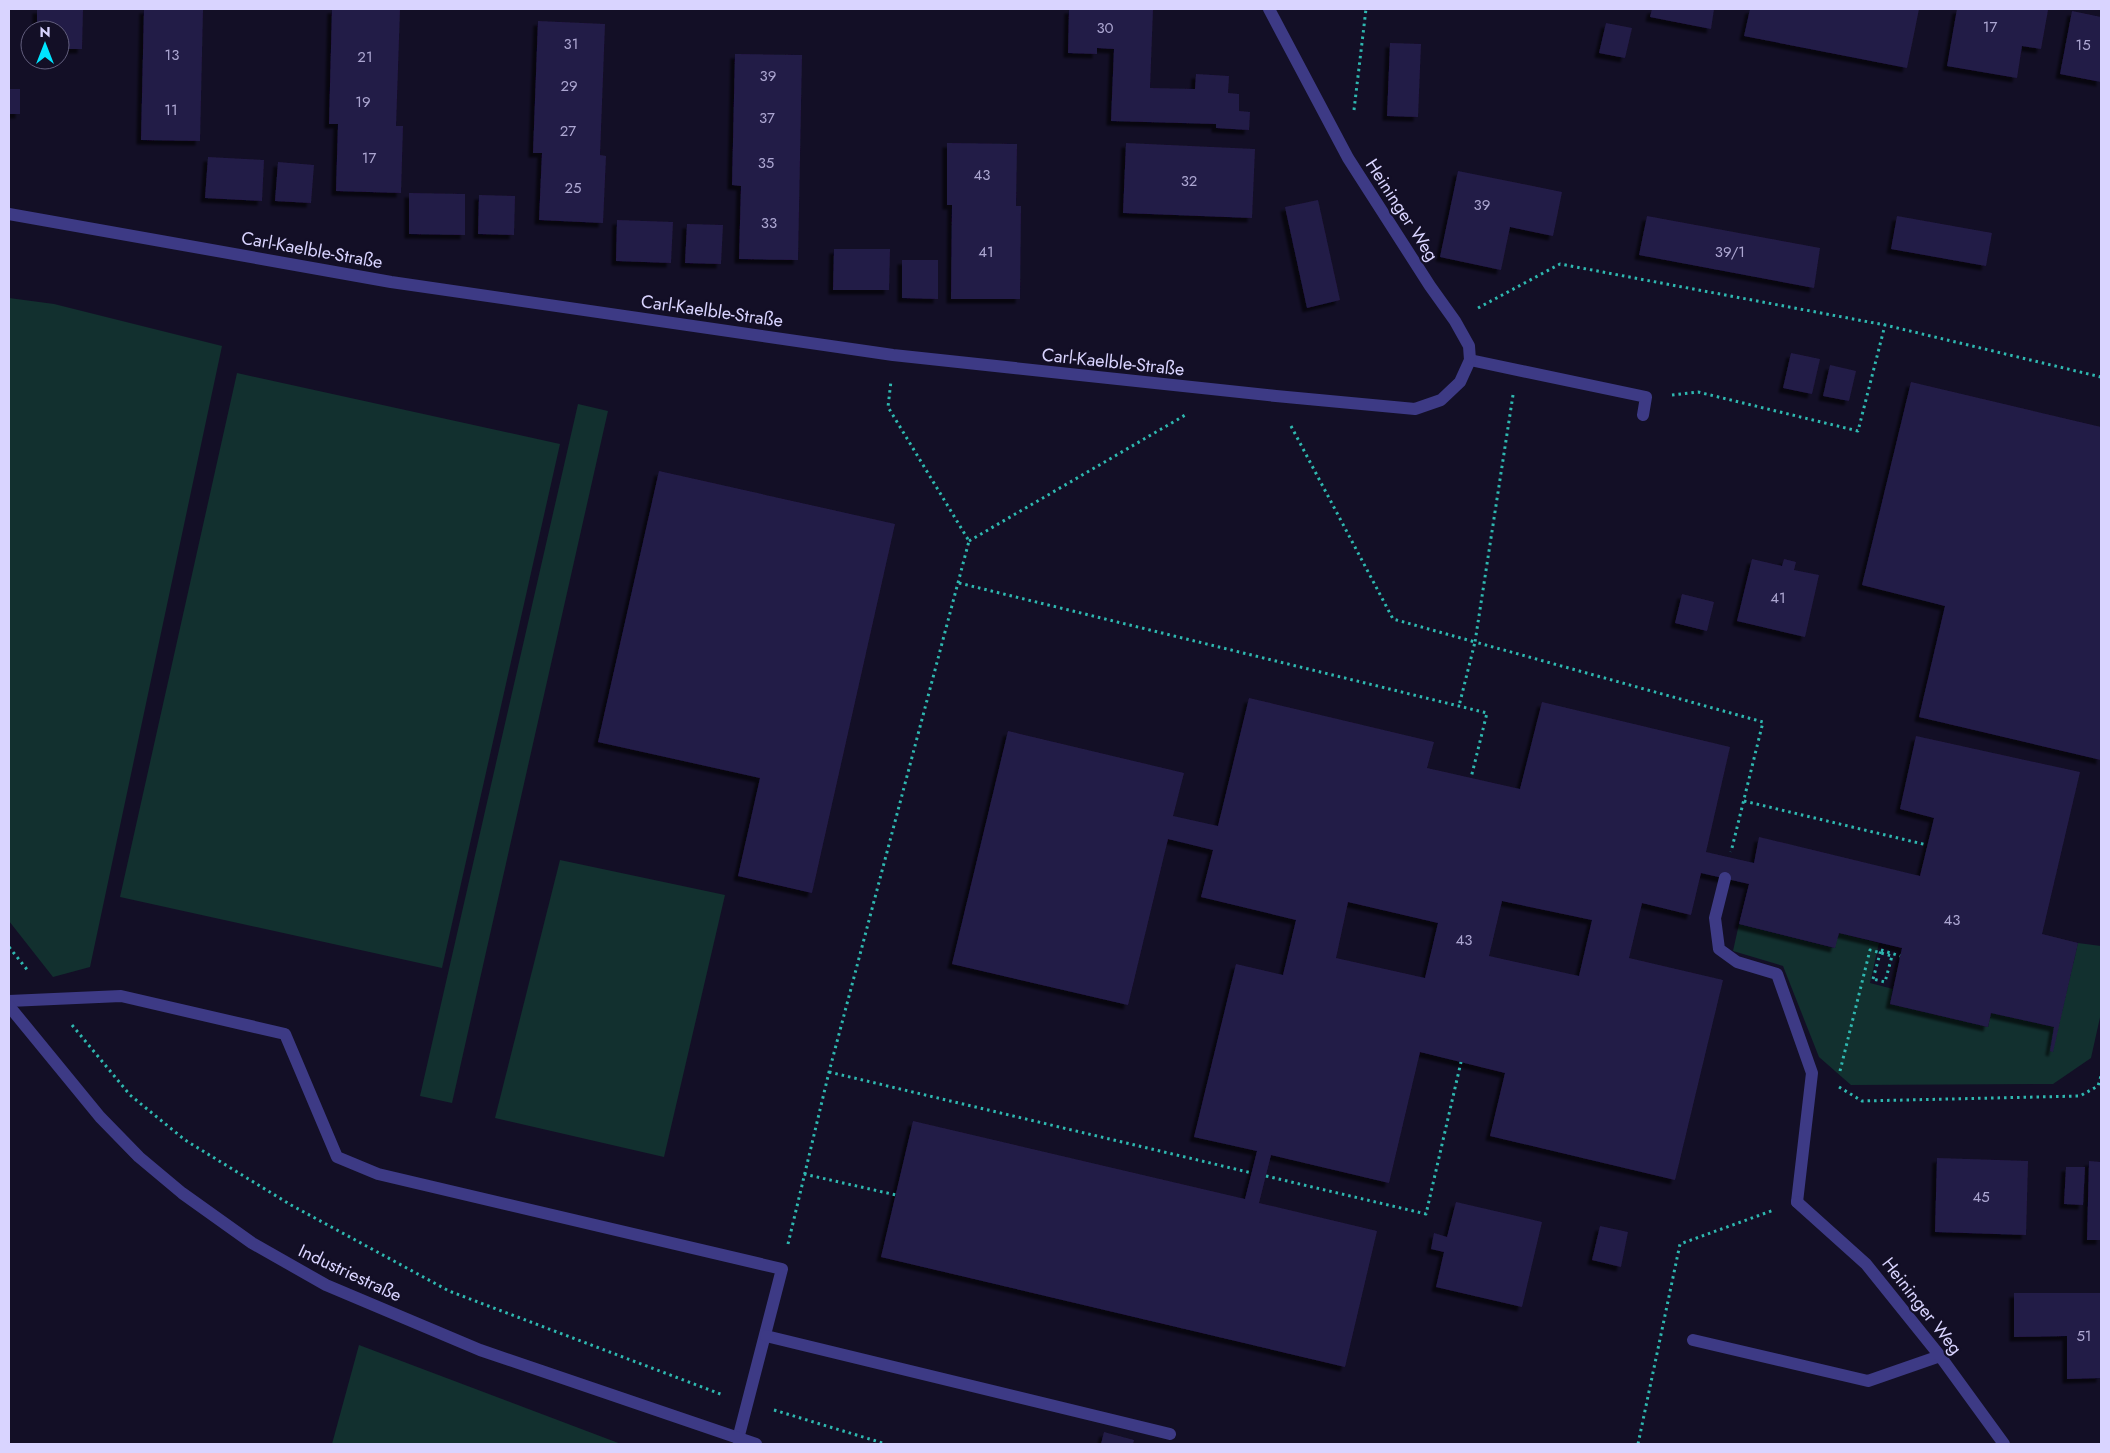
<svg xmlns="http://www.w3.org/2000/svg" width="2110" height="1453" font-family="Jost,sans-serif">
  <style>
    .green { fill: #12302f }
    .building { fill: #241b47; fill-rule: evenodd; filter: url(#shadow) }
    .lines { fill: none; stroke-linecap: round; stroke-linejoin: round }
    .path { stroke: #2fb8b0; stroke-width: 3; stroke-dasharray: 2.5 4; stroke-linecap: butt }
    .service { stroke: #3d3a85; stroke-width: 12 }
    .minor { stroke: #3d3a85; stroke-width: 12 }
    .path-bridge { stroke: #2fb8b0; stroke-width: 3; stroke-dasharray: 2.5 4; stroke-linecap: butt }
    .labels { text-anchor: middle; stroke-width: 4.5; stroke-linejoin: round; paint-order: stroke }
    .number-label { font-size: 15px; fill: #aca6d1 }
    .street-label { font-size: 18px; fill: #d9d4ff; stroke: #130f26 }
  </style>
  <defs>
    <filter id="shadow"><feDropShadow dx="-4.5" dy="4.5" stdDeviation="1" flood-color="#0009"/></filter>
  </defs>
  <rect width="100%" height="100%" fill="#130f26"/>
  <!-- green -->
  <g class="green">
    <polygon points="9,298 54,304 222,346 90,967 53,977 9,921"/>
    <polygon points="237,373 560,444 442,968 120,897"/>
    <polygon points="578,404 608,411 452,1103 420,1096"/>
    <polygon points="560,860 725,895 664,1157 495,1118"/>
    <polygon points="1739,924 1834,948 1839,933 1879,943 1870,983 1893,989 1890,1004 1988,1027 1991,1013 2054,1027 2050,1051 2058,1028 2078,943 2101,946 2101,1013 2091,1058 2053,1084 1851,1085 1819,1057 1783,966 1733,951"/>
    <polygon points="359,1345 621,1444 332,1444"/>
  </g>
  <!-- building -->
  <g class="building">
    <polygon points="37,9 83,9 82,49 60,49 60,30 37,30"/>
    <polygon points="144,9 203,9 200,141 141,140"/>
    <polygon points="332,9 400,9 396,126 403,126 401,193 336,191 338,124 329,124"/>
    <polygon points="1069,9 1153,9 1150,88 1195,89 1196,74 1229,76 1228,93 1239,94 1239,111 1250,112 1249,130 1216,128 1216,124 1111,121 1114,49 1097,48 1097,54 1068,53"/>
    <polygon points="1652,9 1714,9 1711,29 1650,17"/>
    <polygon points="1750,9 1919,9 1907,68 1744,36"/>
    <polygon points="1957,9 2048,10 2041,49 2022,46 2017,78 1947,66"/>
    <polygon points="2072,11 2101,17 2101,82 2060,74"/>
    <polygon points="538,21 605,24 600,155 606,156 603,223 539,220 542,153 533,153"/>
    <polygon points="1606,23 1632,28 1625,58 1599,53"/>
    <polygon points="1390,43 1421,44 1418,117 1387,116"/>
    <polygon points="735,54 802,55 798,260 739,259 741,186 732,185"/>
    <rect x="9" y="89" width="11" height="25"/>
    <polygon points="947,143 1017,144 1016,206 1021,206 1020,299 951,299 952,205 947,205"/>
    <polygon points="1126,143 1255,149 1252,218 1123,213"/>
    <polygon points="208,157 264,160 262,201 205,198"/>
    <polygon points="278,162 314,165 311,203 275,201"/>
    <polygon points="1458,171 1562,192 1553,236 1510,227 1501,270 1440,257"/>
    <polygon points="409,193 465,194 465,235 409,234"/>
    <polygon points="479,195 515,196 514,235 478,234"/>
    <polygon points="1318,200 1340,300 1307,308 1285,207"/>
    <polygon points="1647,216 1820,248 1814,288 1639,255"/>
    <polygon points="1897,216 1992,233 1986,266 1891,249"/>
    <polygon points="617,220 673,222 671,263 616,261"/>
    <polygon points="687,224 723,225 721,264 685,263"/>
    <polygon points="834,249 890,249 889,290 833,290"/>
    <polygon points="902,260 938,260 938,299 902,298"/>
    <polygon points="1791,353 1820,359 1812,394 1783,388"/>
    <polygon points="1830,365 1856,371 1849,401 1823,396"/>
    <polygon points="1911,382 2101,427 2101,760 1919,717 1945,606 1862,585"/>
    <polygon points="659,471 895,524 812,893 738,876 760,778 598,742"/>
    <polygon points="1752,559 1782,566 1784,559 1796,562 1794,570 1819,575 1805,637 1737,621"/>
    <polygon points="1682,594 1714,602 1707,631 1675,623"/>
    <path d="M1249 698 1434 742 1427 768 1520 789 1542 702 1730 747 1706 852 1754 863 1759 837 1920 876 1934 818 1900 809 1916 736 2080 772 2042 934 2078 943 2053 1052 2050 1051 2054 1027 1991 1013 1988 1027 1890 1004 1902 948 1839 933 1835 948 1739 924 1749 884 1701 873 1691 915 1642 903 1629 958 1723 980 1675 1180 1490 1136 1505 1073 1420 1052 1389 1183 1271 1155 1259 1203 1377 1231 1345 1367 881 1257 913 1121 1245 1199 1257 1151 1194 1137 1236 964 1283 975 1296 920 1201 897 1213 850 1168 839 1128 1005 952 964 1008 731 1184 773 1173 816 1218 826ZM1502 901 1592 920 1579 976 1489 956ZM1348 902 1438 923 1425 978 1336 958Z"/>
    <polygon points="1937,1158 2028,1161 2026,1235 1935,1232"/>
    <polygon points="2089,1161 2101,1162 2101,1240 2087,1240"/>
    <polygon points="2066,1167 2085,1167 2083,1205 2064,1204"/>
    <polygon points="1456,1202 1542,1222 1522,1307 1436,1287 1444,1252 1431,1249 1434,1233 1447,1237"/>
    <polygon points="1600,1226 1628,1232 1621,1267 1592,1260"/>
    <polygon points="2014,1293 2101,1293 2101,1378 2067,1379 2067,1336 2014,1337"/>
    <polygon points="1104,1432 1134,1440 1133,1444 1101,1444"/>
  </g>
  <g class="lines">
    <!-- path -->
    <g class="path">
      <polyline points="1354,110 1366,9"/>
      <polyline points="1478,308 1560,264 1885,325"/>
      <polyline points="1513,395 1475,642 1763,722 1731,852"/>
      <polyline points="1672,395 1698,392 1858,431 1885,325 2101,377"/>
      <polyline points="1291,426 1393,619 1475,642 1459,706"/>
      <polyline points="969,541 1187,414"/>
      <polyline points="959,583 1487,713 1471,778"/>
      <polyline points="1744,801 1927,845"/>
      <polyline points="9,947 29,972"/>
      <polyline points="1881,950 1900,956"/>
      <polyline points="72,1025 130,1095 185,1140 291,1205 449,1291 723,1395"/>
      <polyline points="1840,1071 1870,950 1892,956 1885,982 1873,979"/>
      <polyline points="829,1072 1252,1173"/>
      <polyline points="1839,1087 1862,1101 2080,1096 2098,1086 2101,1076"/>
      <polyline points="804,1174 896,1195"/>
      <polyline points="1266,1176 1426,1214 1461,1062"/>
      <polyline points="788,1244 829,1072 969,541 888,407 891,381"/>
      <polyline points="774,1410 886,1444"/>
      <polyline points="1638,1444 1680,1244 1774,1210"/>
    </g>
    <!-- service -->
    <g class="service">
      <polyline points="1470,360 1646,397 1643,415"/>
      <polyline points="1725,878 1715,918 1719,949 1737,962 1777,974 1812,1073 1797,1202"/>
      <polyline points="9,1001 121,996 285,1034 337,1157 378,1174 782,1269 738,1439"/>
      <polyline points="766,1336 1170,1434"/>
      <polyline points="1693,1340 1868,1381 1940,1356"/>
    </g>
    <!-- minor -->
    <g class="minor">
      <polyline points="9,214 391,282 893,355 1276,396 1415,409 1441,400 1460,382 1470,360 1469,346 1455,321 1430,286 1348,158 1269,9"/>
      <polyline points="9,1006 100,1117 139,1157 182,1193 252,1243 326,1285 480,1350 756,1444"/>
      <polyline points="1797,1202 1866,1264 1940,1356 2004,1444"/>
    </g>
    <!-- path-bridge -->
    <polyline class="path-bridge" points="1873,979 1881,950"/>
  </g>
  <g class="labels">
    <!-- number labels -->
    <g class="number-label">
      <text x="1990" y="32">17</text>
      <text x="1105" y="33">30</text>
      <text x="571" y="49">31</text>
      <text x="2083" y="50">15</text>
      <text x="172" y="60">13</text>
      <text x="365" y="62">21</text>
      <text x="768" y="81">39</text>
      <text x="569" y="91">29</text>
      <text x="363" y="107">19</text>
      <text x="171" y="115">11</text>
      <text x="767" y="123">37</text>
      <text x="568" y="136">27</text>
      <text x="369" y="163">17</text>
      <text x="766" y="168">35</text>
      <text x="982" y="180">43</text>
      <text x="1189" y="186">32</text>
      <text x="573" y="193">25</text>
      <text x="1482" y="210">39</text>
      <text x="769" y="228">33</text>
      <text x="986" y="257">41</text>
      <text x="1730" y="257">39/1</text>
      <text x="1778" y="603">41</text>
      <text x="1952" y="925">43</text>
      <text x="1464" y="945">43</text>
      <text x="1981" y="1202">45</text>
      <text x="2084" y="1341">51</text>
    </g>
    <!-- street labels -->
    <g class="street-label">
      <text transform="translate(1402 210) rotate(57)" y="6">Heininger Weg</text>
      <text transform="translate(312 250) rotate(10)" y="6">Carl-Kaelble-Straße</text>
      <text transform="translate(712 311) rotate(8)" y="6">Carl-Kaelble-Straße</text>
      <text transform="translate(1113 362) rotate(6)" y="6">Carl-Kaelble-Straße</text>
      <text transform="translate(350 1273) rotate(25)" y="6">Industriestraße</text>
      <text transform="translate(1922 1306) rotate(52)" y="6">Heininger Weg</text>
    </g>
  </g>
  <!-- border -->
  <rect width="2110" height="1453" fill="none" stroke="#d9d4ff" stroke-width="20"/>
  <!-- north arrow -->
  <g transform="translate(45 45)"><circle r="24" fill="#130f26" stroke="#625e7d"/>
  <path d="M0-4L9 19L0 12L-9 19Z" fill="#00e5ff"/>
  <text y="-8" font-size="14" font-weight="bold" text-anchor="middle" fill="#d9d4ff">N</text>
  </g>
</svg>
